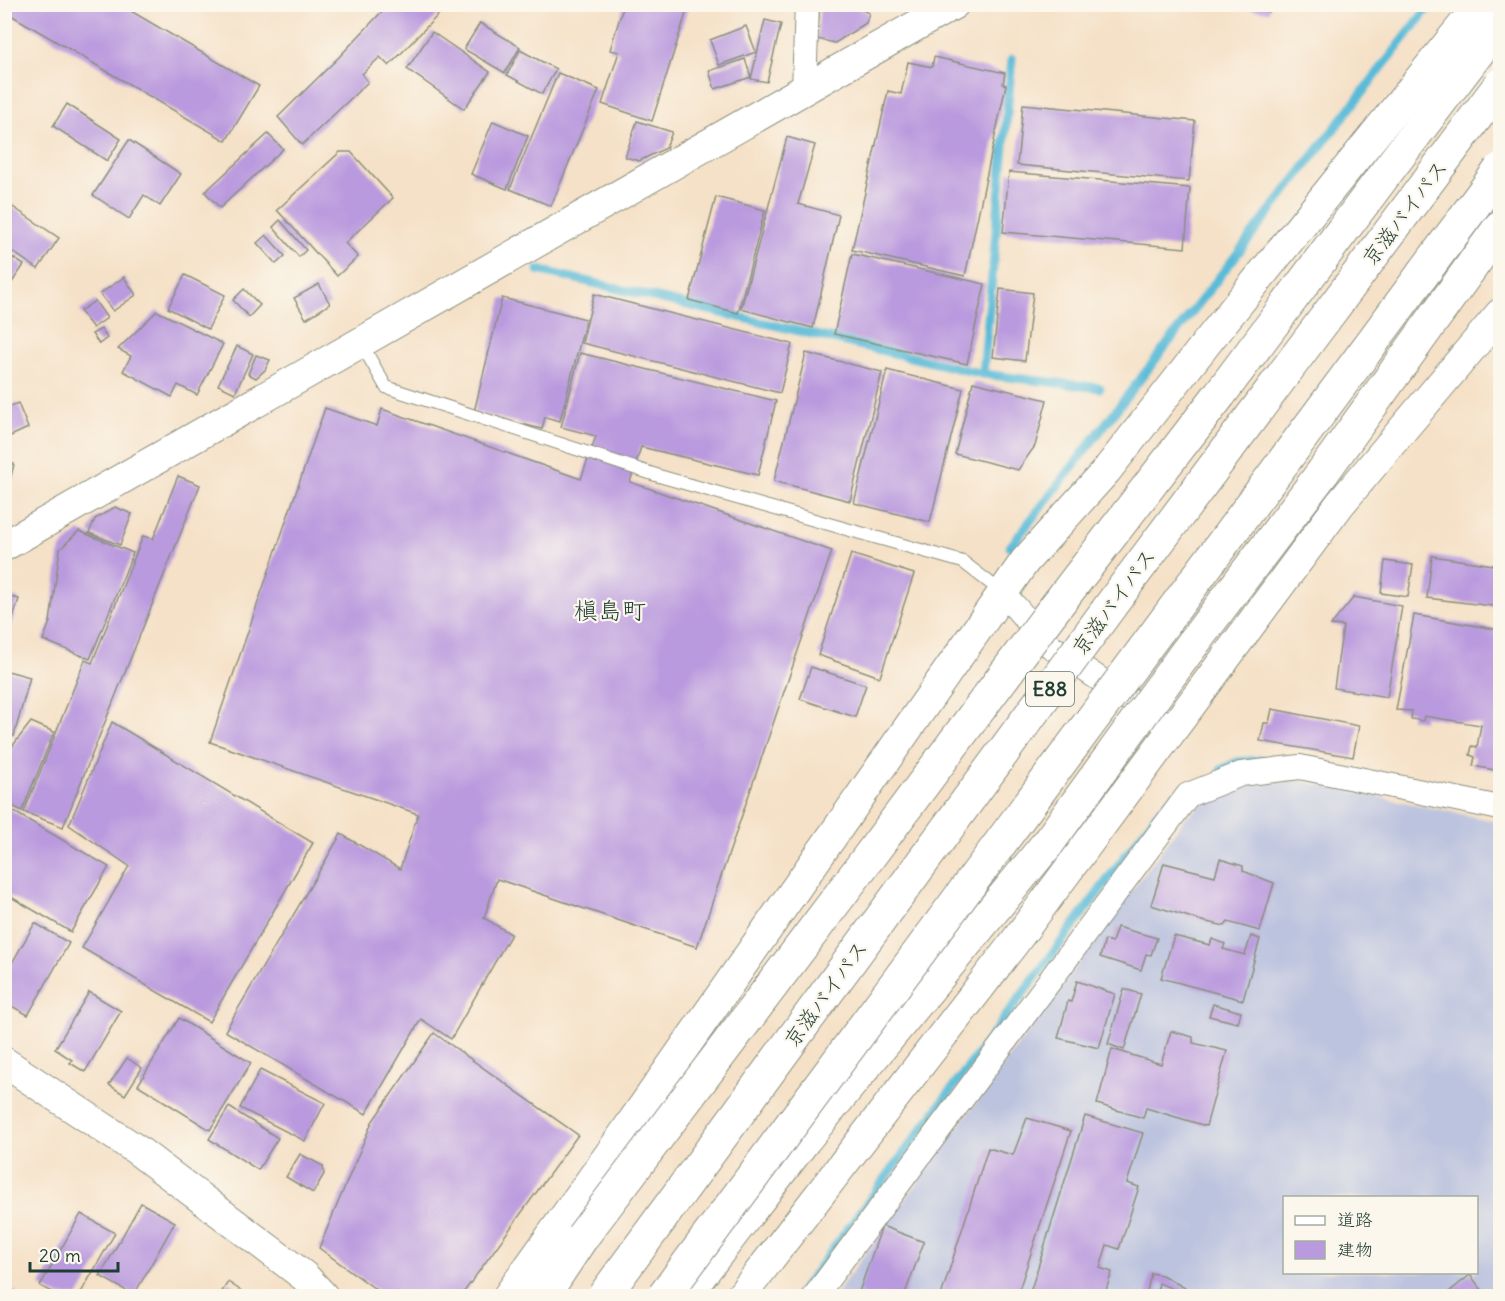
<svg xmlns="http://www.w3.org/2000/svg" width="1505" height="1301" font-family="Delius,'Klee One',sans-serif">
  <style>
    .industrial { fill: #bcc3de; fill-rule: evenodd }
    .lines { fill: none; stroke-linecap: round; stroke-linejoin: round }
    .stream { stroke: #5abbd8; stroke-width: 9 }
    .building { fill: #ba9ade }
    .service-casing { stroke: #8a8f7e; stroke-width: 14 }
    .minor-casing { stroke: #8a8f7e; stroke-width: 26 }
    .tertiary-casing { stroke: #8a8f7e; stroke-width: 32 }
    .motorway-casing { stroke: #8a8f7e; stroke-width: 35 }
    .service { stroke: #fff; stroke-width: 12 }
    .minor { stroke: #fff; stroke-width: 24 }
    .tertiary { stroke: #fff; stroke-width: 30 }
    .motorway { stroke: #fff; stroke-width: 33 }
    .motorway-bridge-casing { stroke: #8a8f7e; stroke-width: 35; stroke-linecap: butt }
    .motorway-bridge { stroke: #fff; stroke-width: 33 }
    .labels { text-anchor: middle; stroke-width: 4.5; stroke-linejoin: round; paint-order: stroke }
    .shield { fill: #fbf7ec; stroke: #61756b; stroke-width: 1.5 }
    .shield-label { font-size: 20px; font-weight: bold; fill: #1f3d34 }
    .street-label { font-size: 21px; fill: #1f3d34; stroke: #fbf7ec }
    .quarter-label { font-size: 24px; fill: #1f3d34; stroke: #fbf7ec }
  </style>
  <rect width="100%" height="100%" fill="#fbf7ec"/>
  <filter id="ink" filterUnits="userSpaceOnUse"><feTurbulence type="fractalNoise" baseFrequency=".0167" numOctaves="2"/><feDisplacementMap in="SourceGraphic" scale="12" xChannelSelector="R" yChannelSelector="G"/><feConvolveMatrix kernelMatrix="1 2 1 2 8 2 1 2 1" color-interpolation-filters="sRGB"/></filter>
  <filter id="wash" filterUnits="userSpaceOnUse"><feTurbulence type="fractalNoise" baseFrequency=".008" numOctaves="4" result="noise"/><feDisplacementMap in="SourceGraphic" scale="24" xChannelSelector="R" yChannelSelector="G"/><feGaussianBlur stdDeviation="1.35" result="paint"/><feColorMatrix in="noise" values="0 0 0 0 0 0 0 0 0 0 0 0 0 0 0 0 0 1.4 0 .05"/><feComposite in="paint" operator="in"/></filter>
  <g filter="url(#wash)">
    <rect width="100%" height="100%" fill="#f5e1c7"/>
    <!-- industrial -->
    <path class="industrial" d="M1297 780 1500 822V1296H834L1186 817 1222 789ZM1284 1198H1476V1272H1284Z"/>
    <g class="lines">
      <!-- stream -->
      <g class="stream">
        <polyline points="538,270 983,374 1100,388"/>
        <polyline points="983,374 1012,59"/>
        <polyline points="1010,547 1431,4"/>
        <polyline points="1221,770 1237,762 1263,760"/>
        <polyline points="798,1296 1155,816 1175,795"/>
      </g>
    </g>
    <g id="blocks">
      <!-- building -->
      <g class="building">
        <polygon points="4,4 119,4 259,86 226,141 4,11"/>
        <polygon points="389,4 429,4 439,14 389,66 380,57 362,74 368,82 302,145 278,117 339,57"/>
        <polygon points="624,4 689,4 652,121 602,104 619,52 610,50"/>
        <polygon points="820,4 849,4 869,13 866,23 835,43 817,39"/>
        <polygon points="1231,4 1270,4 1269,12 1231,6"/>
        <polygon points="765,20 781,24 767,82 751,79"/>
        <polygon points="480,23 520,47 505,73 464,49"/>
        <polygon points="746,26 756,52 719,65 710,40"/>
        <polygon points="432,32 490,72 464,109 407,69"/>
        <polygon points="520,50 556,69 542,94 507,75"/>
        <polygon points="934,57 1005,73 1003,84 1006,85 965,276 852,250 888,91 901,94 908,62 932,67"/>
        <polygon points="745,59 751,77 715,89 709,71"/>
        <polygon points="558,73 599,90 551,206 510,189"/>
        <polygon points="67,104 121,139 107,161 53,126"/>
        <polygon points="1023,104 1195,121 1189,181 1017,165"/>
        <polygon points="493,121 528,136 507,189 471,174"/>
        <polygon points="637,121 672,132 666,148 639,161 625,157"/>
        <polygon points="268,134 283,149 220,208 205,192"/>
        <polygon points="787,137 815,145 798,204 839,215 813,328 741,309"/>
        <polygon points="129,140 181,174 160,206 144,195 129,219 93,195"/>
        <polygon points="340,152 351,152 393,198 345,243 358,257 337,276 277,210"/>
        <polygon points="1009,172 1190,188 1185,248 1003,232"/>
        <polygon points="716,197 765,210 738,313 689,300"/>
        <polygon points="4,201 59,238 38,269 4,246"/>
        <polygon points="280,220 306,250 299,257 273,227"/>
        <polygon points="266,235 285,256 276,264 257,243"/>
        <polygon points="4,252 24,265 4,294"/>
        <polygon points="852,254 985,284 967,364 834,334"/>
        <polygon points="185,275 225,295 208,329 168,308"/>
        <polygon points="124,277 136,295 113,311 100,294"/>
        <polygon points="319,284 330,304 306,319 294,298"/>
        <polygon points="244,289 260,305 249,317 233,300"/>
        <polygon points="1000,289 1033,293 1025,361 993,357"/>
        <polygon points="594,294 792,344 780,393 582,343"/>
        <polygon points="502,298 586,319 560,421 545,417 542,429 474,412"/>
        <polygon points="95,301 107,318 93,328 80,311"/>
        <polygon points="157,311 223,344 197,395 178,385 172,397 123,371 131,356 118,349"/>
        <polygon points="101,329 107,338 99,344 92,334"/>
        <polygon points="237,346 253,354 235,393 218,385"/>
        <polygon points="580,353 776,401 758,475 641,447 630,482 832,551 697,947 497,879 484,918 511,934 451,1039 421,1019 366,1114 225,1031 341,834 400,869 418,814 210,742 325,408 377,426 382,409 581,479 596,436 561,427"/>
        <polygon points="806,353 882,372 850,501 774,481"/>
        <polygon points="256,355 270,360 265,370 256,378 248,374"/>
        <polygon points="887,370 963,389 930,522 854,503"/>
        <polygon points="973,382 1047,400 1035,446 1018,470 955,454"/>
        <polygon points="18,403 28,428 4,439 4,409"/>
        <polygon points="4,462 14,464 5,501 4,501"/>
        <polygon points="178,476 200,485 63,827 24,812 85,660 92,663 143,536 153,539"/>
        <polygon points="115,507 132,514 120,545 89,533 95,519"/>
        <polygon points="79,531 133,553 90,659 43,640 50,622 60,549"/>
        <polygon points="851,554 914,574 880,677 818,655"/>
        <polygon points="1432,556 1500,566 1500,607 1427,598"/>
        <polygon points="1385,561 1413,565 1408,597 1381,593"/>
        <polygon points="4,595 19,599 5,644 4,644"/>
        <polygon points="1354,597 1402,606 1387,697 1334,688 1343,626 1331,625"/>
        <polygon points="1414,615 1500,630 1500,771 1473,766 1475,757 1470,755 1472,746 1477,747 1481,725 1424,716 1423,721 1411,719 1412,711 1396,710"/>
        <polygon points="811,667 866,685 855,717 800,699"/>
        <polygon points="4,670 30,677 14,736 4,733"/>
        <polygon points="1272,709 1359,726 1353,757 1260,741 1264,723 1269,723"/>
        <polygon points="31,722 54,732 22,811 4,802 4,757"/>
        <polygon points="112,722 313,843 209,1022 82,948 129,866 69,825"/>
        <polygon points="4,806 109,867 71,932 4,893"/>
        <polygon points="1220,859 1243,866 1243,871 1274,883 1260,931 1228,922 1225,926 1202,921 1151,905 1164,863 1215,876"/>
        <polygon points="35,923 69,943 28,1015 4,1002 4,977"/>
        <polygon points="1117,927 1157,938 1151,955 1146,954 1141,970 1100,957 1105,940 1112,942"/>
        <polygon points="1174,936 1210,945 1212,939 1225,944 1223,949 1245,955 1251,936 1260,939 1243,1000 1161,978"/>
        <polygon points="1077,981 1115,994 1099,1048 1058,1038 1068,1001 1071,1002"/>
        <polygon points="1124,989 1141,994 1124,1050 1108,1044"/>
        <polygon points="89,992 121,1011 85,1072 70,1063 72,1060 55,1049"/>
        <polygon points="1213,1004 1241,1012 1238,1023 1209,1016"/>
        <polygon points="179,1018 251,1063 210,1130 138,1085"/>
        <polygon points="1171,1031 1193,1037 1193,1043 1227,1051 1206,1126 1146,1108 1143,1118 1097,1104 1112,1049 1161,1064"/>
        <polygon points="434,1033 578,1135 461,1296 385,1296 319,1248 372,1122"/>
        <polygon points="127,1058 142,1068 125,1095 109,1085"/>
        <polygon points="260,1070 325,1103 305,1141 240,1108"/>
        <polygon points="229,1107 278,1138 258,1170 209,1139"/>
        <polygon points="1085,1116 1143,1133 1127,1183 1139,1187 1119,1249 1107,1245 1100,1268 1112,1272 1104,1296 1029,1296"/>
        <polygon points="1027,1118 1071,1131 1017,1296 941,1296 988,1148 1013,1155"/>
        <polygon points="300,1154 323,1166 324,1174 313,1193 286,1177"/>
        <polygon points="141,1203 175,1222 134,1295 100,1276"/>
        <polygon points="81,1214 115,1233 79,1296 59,1296 40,1286"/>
        <polygon points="882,1226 924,1242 904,1296 866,1296 859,1292"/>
        <polygon points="1151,1273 1162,1275 1185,1288 1184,1294 1159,1283 1156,1296 1146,1296"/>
        <polygon points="1470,1275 1487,1296 1444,1296"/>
        <polygon points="228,1282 249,1296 219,1296"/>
        <polygon points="4,1286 17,1293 15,1296 4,1296"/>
      </g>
    </g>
  </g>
  <g filter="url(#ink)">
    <use href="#blocks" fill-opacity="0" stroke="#8a8f7e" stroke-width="1.5"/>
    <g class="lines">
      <!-- service casing -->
      <g class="service-casing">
        <polyline id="service" points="361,343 386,387 659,476 963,562 1003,593"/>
      </g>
      <!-- minor casing -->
      <g class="minor-casing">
        <g id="minor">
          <polyline points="804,89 807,4"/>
          <polyline points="1003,593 1049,645 1173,729"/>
          <polyline points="815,1296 1188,795 1241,774 1300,767 1500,808"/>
        </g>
      </g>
      <!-- tertiary casing -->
      <g class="tertiary-casing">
        <g id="tertiary">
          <polyline points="4,546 954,4"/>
          <polyline points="4,1062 137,1150 304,1276 323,1296"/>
          <polyline points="508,1296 621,1138 1025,561 1107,470 1212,336 1480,4"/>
          <polyline points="741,1296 1014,943 1340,504 1500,314"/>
        </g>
      </g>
      <!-- motorway casing -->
      <g class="motorway-casing">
        <g id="motorway">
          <polyline points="1220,394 1388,170 1500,23"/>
          <polyline points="1323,472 1500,227"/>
          <polyline points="543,1296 582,1237"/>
          <polyline points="684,1296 804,1140 1048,843"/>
        </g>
      </g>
      <!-- service -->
      <use href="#service" class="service"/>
      <!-- minor -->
      <use href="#minor" class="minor"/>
      <!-- tertiary -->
      <use href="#tertiary" class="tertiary"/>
      <!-- motorway -->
      <use href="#motorway" class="motorway"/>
      <!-- motorway-bridge casing -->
      <g class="motorway-bridge-casing">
        <g id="motorway-bridge">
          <polyline points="1048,843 1185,654 1323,472"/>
          <polyline points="582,1237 859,870 1050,614 1220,394"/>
          <polyline points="604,1296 1125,586 1500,85"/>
          <polyline points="664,1296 1500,170"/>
        </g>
      </g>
      <!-- motorway-bridge -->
      <use href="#motorway-bridge" class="motorway-bridge"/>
    </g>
  </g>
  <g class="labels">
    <!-- shield labels -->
    <rect class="shield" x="1026" y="672" width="48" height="34" rx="4.5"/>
    <g class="shield-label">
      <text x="1050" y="696">E88</text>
    </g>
    <!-- street labels -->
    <g class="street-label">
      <text transform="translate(1405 213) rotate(-53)" y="7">京滋バイパス</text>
      <text transform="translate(1114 602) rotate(-54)" y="7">京滋バイパス</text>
      <text transform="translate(826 994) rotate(-54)" y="7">京滋バイパス</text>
    </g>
    <!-- quarter labels -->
    <g class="quarter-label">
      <text x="610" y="619">槇島町</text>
    </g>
  </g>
  <!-- margin -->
  <rect width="1505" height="1301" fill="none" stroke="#fbf7ec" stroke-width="24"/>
  <!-- legend -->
  <rect x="1283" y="1196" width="195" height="78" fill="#fbf7ec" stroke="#a3ada2" stroke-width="1.5"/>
  <rect x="1295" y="1216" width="30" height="9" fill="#ffffff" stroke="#a3ada2" stroke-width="1.5"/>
  <text x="1337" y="1226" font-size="18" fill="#1f3d34">道路</text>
  <rect x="1295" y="1241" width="30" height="18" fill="#ba9ade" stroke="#a3ada2" stroke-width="1.5"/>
  <text x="1337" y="1256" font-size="18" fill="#1f3d34">建物</text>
  <!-- scale -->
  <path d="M30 1262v9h88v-9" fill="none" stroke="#1f3d34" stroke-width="3"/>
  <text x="39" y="1262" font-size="18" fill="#1f3d34" stroke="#fbf7ec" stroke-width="4.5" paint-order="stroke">20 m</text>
</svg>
